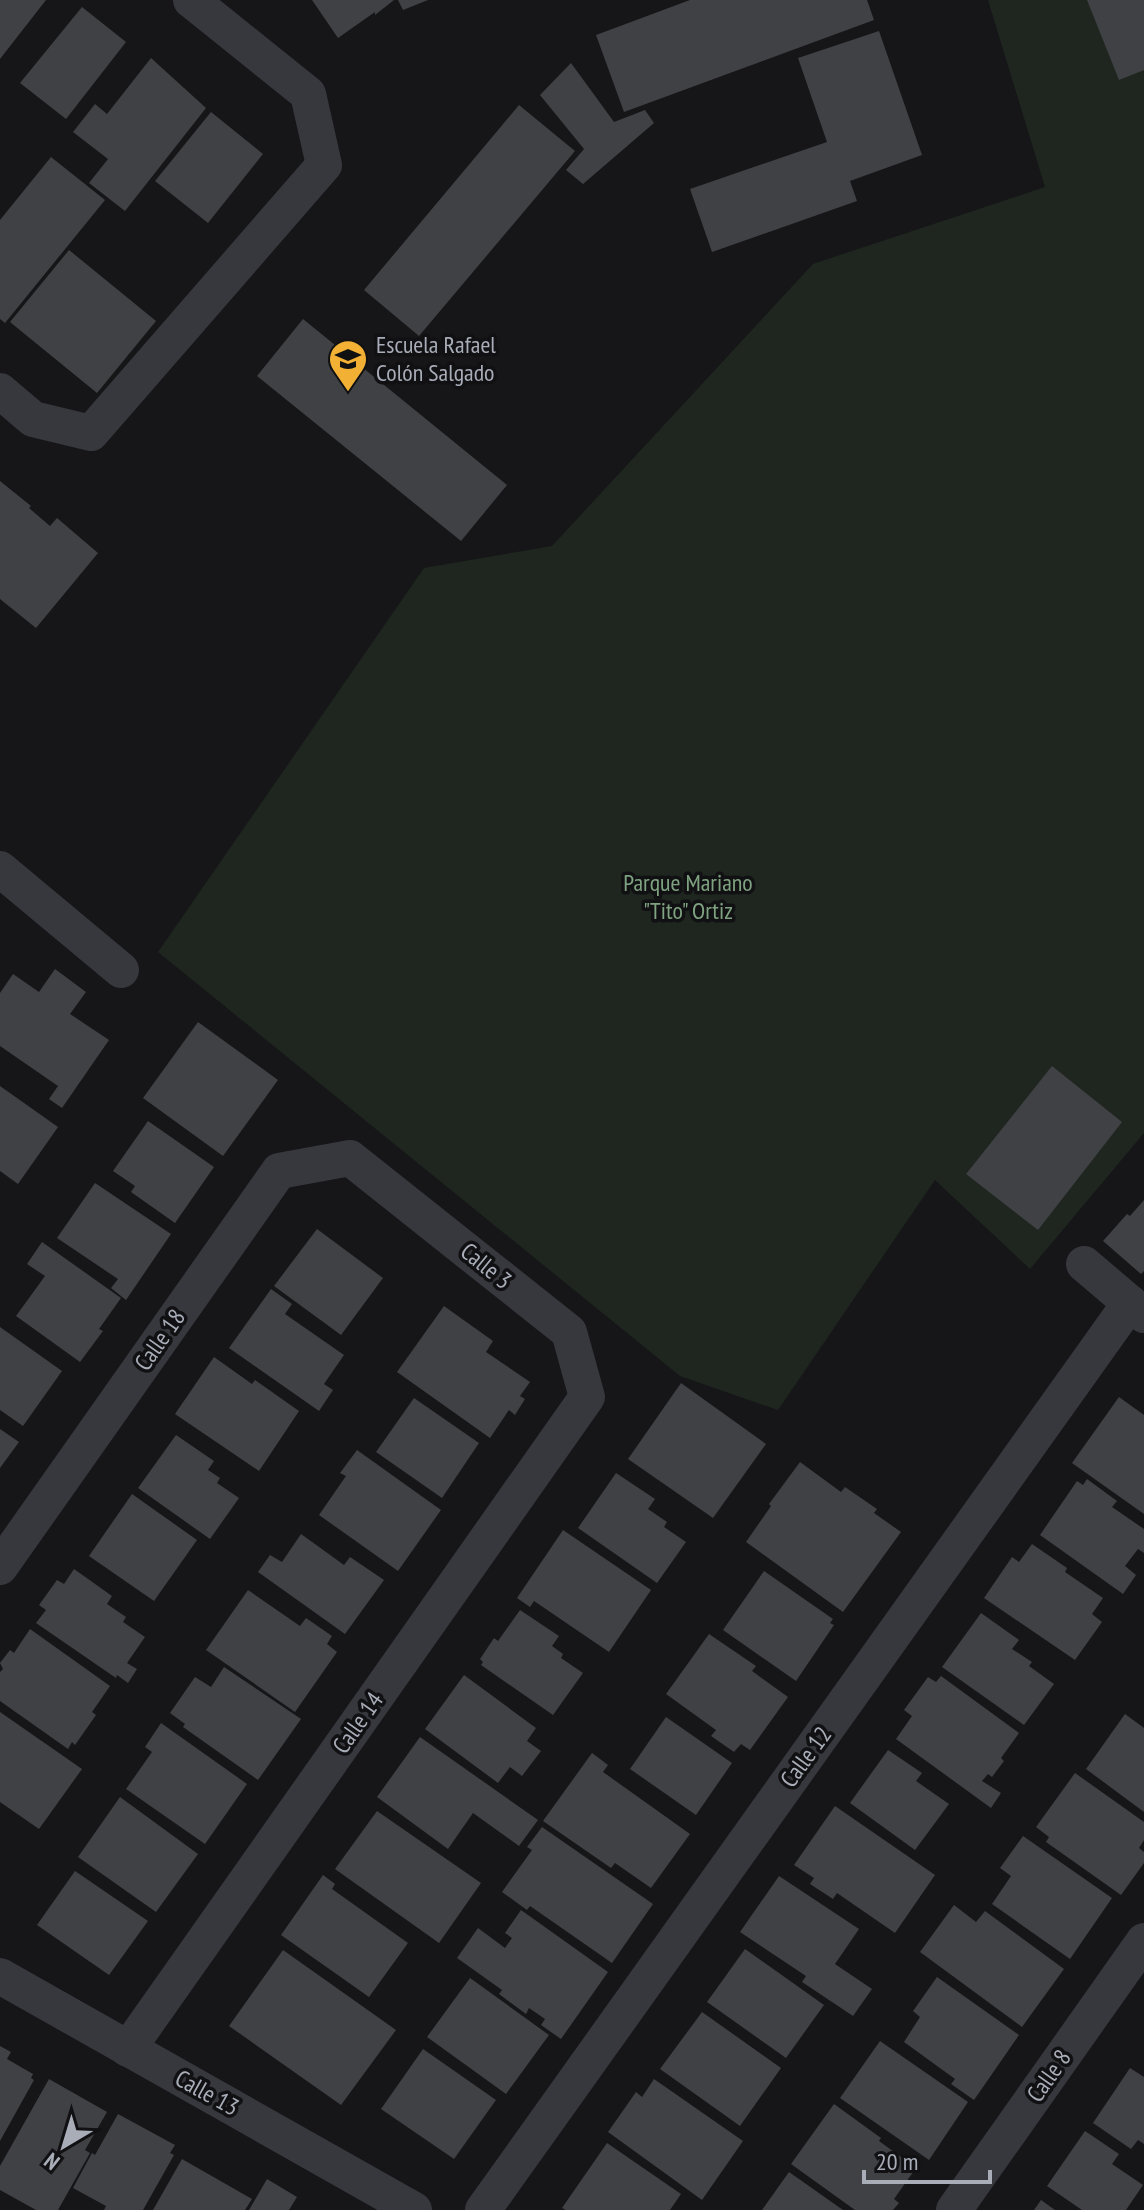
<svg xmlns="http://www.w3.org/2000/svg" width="1144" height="2210" font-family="'PT Sans Narrow',sans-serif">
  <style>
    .park { fill: #1e261f }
    .building { fill: #404145 }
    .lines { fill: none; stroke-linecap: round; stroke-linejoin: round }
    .street { stroke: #37383d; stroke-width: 36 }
    .labels { text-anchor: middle; stroke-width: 7; stroke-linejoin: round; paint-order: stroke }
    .poi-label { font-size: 24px; fill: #a8adb8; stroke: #111113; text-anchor: start }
    .park-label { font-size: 24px; fill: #7fa381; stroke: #111113 }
    .street-label { font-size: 24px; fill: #a8adb8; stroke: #111113 }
  </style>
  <rect width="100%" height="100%" fill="#161618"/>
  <!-- park -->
  <polygon class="park" points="988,0 1144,0 1144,1133 1030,1269 935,1180 778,1410 680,1376 158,952 424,568 552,546 813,264 1045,187"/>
  <!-- building -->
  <g class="building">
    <polygon points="0,0 46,0 0,59"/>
    <polygon points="312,0 394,0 375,15 375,12 338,38"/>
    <polygon points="398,0 428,0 403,10"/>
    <polygon points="690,0 867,0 874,20 624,112 596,35"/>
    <polygon points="1087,0 1144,0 1144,70 1119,80"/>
    <polygon points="82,7 126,42 66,119 20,83"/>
    <polygon points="879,31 922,155 850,181 857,201 712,252 690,189 827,142 798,58"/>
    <polygon points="151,58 206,108 125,211 89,183 108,159 73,132 95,104 107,114"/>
    <polygon points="571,63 614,122 645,110 654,123 583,184 566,170 584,149 540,95"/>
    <polygon points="519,105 575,151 419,336 364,290"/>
    <polygon points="211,112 263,154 208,223 155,181"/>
    <polygon points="51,157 105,200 5,323 0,319 0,220"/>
    <polygon points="69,250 156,321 97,393 10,322"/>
    <polygon points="303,319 507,485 461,541 257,376"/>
    <polygon points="0,481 31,506 29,508 50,526 57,518 98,553 36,628 0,599"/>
    <polygon points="55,969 86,992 70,1014 109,1040 62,1108 49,1099 58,1086 0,1046 0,993 13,974 39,992"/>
    <polygon points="198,1022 278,1080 223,1156 143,1098"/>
    <polygon points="1052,1066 1122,1122 1038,1230 966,1174"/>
    <polygon points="0,1086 58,1127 18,1184 0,1171"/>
    <polygon points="148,1121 214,1167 175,1223 131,1192 135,1186 113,1171"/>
    <polygon points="95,1183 171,1234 126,1300 111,1288 118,1279 57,1238"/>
    <polygon points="1144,1200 1144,1271 1141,1274 1103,1241 1127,1214 1130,1216"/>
    <polygon points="317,1229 383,1278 341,1335 274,1286"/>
    <polygon points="42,1242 121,1298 99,1329 103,1331 80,1362 16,1316 45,1276 27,1264"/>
    <polygon points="271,1289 292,1304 285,1314 344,1355 324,1384 333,1390 319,1411 229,1348"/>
    <polygon points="444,1306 493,1341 486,1352 530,1382 520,1396 525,1399 515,1415 509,1410 490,1438 397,1372"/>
    <polygon points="0,1327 62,1371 23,1426 0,1410"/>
    <polygon points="214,1357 252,1384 255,1380 299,1411 259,1471 175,1414"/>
    <polygon points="681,1383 766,1444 713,1518 628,1459"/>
    <polygon points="1119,1397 1144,1415 1144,1514 1072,1463"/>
    <polygon points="414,1398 479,1443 442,1498 376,1452"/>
    <polygon points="0,1429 19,1442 0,1468"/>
    <polygon points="176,1435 214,1461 208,1470 220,1478 217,1483 239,1498 210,1539 138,1488"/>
    <polygon points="357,1450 441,1510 398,1571 319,1515 346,1476 340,1473"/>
    <polygon points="800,1462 841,1492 845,1487 877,1509 874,1513 901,1532 843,1612 746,1542 771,1506 769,1504"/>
    <polygon points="616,1473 655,1499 648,1509 667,1522 664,1527 686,1542 657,1583 578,1528"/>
    <polygon points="1087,1479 1117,1501 1112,1507 1144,1529 1144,1553 1138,1549 1125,1566 1136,1575 1123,1594 1040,1535 1077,1481 1083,1485"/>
    <polygon points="132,1494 197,1540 154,1601 89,1556"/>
    <polygon points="563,1530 651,1590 609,1652 534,1601 530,1607 517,1598"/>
    <polygon points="301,1534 344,1565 350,1557 384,1580 345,1634 258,1572 270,1555 282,1562"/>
    <polygon points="1032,1544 1067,1568 1065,1572 1103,1598 1092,1614 1102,1622 1075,1660 984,1598 1012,1557 1019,1562"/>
    <polygon points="74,1569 112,1596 107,1604 126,1617 123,1622 145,1637 127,1663 137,1669 128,1683 117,1675 116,1678 36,1623 46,1610 39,1605 57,1580 64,1584"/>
    <polygon points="764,1571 833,1619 830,1623 834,1625 796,1681 723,1630"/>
    <polygon points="248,1590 300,1626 306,1618 332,1636 327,1644 337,1652 295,1712 206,1650"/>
    <polygon points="520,1610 559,1636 552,1646 563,1654 561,1658 583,1673 553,1715 481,1665 483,1662 480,1659 494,1638 498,1641"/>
    <polygon points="981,1613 1019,1640 1012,1649 1032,1662 1029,1666 1054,1684 1024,1725 942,1667"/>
    <polygon points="30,1629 110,1686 92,1712 96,1715 75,1745 72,1742 68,1749 0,1701 0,1672 3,1669 0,1663 10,1650 14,1653"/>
    <polygon points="709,1634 756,1666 752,1671 788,1697 750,1750 741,1744 734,1752 711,1736 716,1730 666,1694"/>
    <polygon points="224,1667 301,1719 258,1780 183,1727 185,1724 170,1713 195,1677 211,1687"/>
    <polygon points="464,1675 536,1728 527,1741 541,1751 522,1776 510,1767 498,1783 425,1729"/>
    <polygon points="941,1676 1019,1733 1001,1758 1004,1761 992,1777 988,1774 982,1781 1001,1793 991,1808 896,1739 912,1716 904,1710 928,1677 936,1682"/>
    <polygon points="0,1712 82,1769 39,1829 0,1802"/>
    <polygon points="1125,1714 1144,1728 1144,1812 1086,1769"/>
    <polygon points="666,1717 732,1763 696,1815 630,1769"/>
    <polygon points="161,1723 247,1784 205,1844 126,1789 152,1752 145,1747"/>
    <polygon points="420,1737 538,1820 519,1846 473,1813 448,1849 377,1797"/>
    <polygon points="888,1750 922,1773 916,1781 949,1804 915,1850 850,1803"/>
    <polygon points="592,1753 608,1765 603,1772 690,1834 651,1888 615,1863 611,1868 543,1821"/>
    <polygon points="1075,1773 1144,1822 1144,1840 1139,1848 1144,1852 1144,1863 1121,1895 1046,1842 1049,1837 1036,1827"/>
    <polygon points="120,1797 198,1854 156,1912 78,1857"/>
    <polygon points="835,1806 935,1875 895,1933 837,1893 833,1899 810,1884 814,1878 794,1865"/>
    <polygon points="377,1811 481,1883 439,1943 335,1869"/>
    <polygon points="542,1827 653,1904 612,1963 530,1906 527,1910 502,1892 532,1850 527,1847"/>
    <polygon points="1023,1836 1112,1898 1070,1959 992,1904 1011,1876 1000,1868"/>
    <polygon points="75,1871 148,1921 109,1975 37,1925"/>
    <polygon points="323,1875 335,1884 332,1889 408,1943 369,1997 281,1935"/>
    <polygon points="779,1876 859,1929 835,1964 872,1989 853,2016 802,1982 806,1976 740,1932"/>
    <polygon points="954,1905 976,1922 985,1911 1064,1969 1022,2027 920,1952"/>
    <polygon points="521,1910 608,1972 561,2039 541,2025 545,2019 529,2008 526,2014 499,1994 502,1990 457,1958 478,1928 505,1948 512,1938 505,1933"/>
    <polygon points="745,1949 824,2005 786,2058 707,2002"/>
    <polygon points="283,1950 396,2030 341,2105 229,2026"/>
    <polygon points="937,1977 1019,2035 974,2100 951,2084 955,2079 904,2042 920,2017 913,2011"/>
    <polygon points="470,1978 549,2035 506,2094 427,2037"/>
    <polygon points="702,2012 781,2068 740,2126 660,2069"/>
    <polygon points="880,2041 968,2102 929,2160 840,2098"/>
    <polygon points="0,2046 11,2052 7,2059 33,2074 31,2078 34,2080 0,2141"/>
    <polygon points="423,2049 496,2100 454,2159 381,2109"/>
    <polygon points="1130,2068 1144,2077 1144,2144 1138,2140 1131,2149 1093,2123"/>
    <polygon points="49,2079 107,2112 85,2150 90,2153 58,2210 36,2210 0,2190 0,2166"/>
    <polygon points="654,2079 743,2141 702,2200 608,2132 636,2092 642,2097"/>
    <polygon points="834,2104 881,2138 879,2141 916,2168 894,2199 899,2203 893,2210 855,2210 791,2164"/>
    <polygon points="118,2114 175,2145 170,2153 174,2155 143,2210 104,2210 106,2206 73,2188 92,2153 95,2155"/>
    <polygon points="1085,2131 1119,2154 1112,2164 1143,2185 1126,2210 1082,2210 1047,2186"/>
    <polygon points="607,2143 681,2194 670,2210 566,2210 562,2208"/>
    <polygon points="182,2159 252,2199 245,2210 153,2210"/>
    <polygon points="789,2172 843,2210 762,2210"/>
    <polygon points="267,2179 297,2197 289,2210 249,2210"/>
    <polygon points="1041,2200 1055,2210 1034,2210"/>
  </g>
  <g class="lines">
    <!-- street -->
    <g class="street">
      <polyline points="0,391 33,419 91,433 324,165 308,94 191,0"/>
      <polyline points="0,869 121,970"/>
      <polyline points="1084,1264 1144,1315"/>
      <polyline points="0,1567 279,1171 350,1158 569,1332 587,1397 128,2049"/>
      <polyline points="0,1976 414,2210"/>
      <polyline points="483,2210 1130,1303"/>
      <polyline points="954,2210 1144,1941"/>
    </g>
  </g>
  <!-- icons -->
  <defs>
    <g id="school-pin" transform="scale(2)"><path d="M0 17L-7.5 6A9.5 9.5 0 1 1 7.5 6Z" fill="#f2b134" stroke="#111113"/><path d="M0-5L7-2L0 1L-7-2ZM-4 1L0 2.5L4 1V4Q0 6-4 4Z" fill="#111"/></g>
  </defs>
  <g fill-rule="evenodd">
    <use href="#school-pin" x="348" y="359"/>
  </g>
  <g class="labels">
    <!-- poi labels -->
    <g class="poi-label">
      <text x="376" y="353">Escuela Rafael<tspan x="376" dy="28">Colón Salgado</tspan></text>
    </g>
    <!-- park labels -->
    <g class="park-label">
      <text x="688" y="891">Parque Mariano<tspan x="688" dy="28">"Tito" Ortiz</tspan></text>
    </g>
    <!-- street labels -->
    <g class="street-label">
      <text transform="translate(486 1266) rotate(39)" y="8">Calle 3</text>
      <text transform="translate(160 1340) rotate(-55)" y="8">Calle 18</text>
      <text transform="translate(358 1723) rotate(-55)" y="8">Calle 14</text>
      <text transform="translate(806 1757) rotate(-54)" y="8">Calle 12</text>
      <text transform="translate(1049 2076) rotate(-55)" y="8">Calle 8</text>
      <text transform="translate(207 2093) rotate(29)" y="8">Calle 13</text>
    </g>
  </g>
  <!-- north arrow -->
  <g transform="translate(64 2146) rotate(218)" stroke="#111113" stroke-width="6" paint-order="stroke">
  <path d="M0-6L14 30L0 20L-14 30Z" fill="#a8adb8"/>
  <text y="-12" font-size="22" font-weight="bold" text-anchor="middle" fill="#a8adb8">N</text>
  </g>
  <!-- scale -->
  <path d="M864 2170v12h126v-12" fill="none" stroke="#a8adb8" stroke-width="4"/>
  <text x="876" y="2170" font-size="24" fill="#a8adb8" stroke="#111113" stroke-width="6" paint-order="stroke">20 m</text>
</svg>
